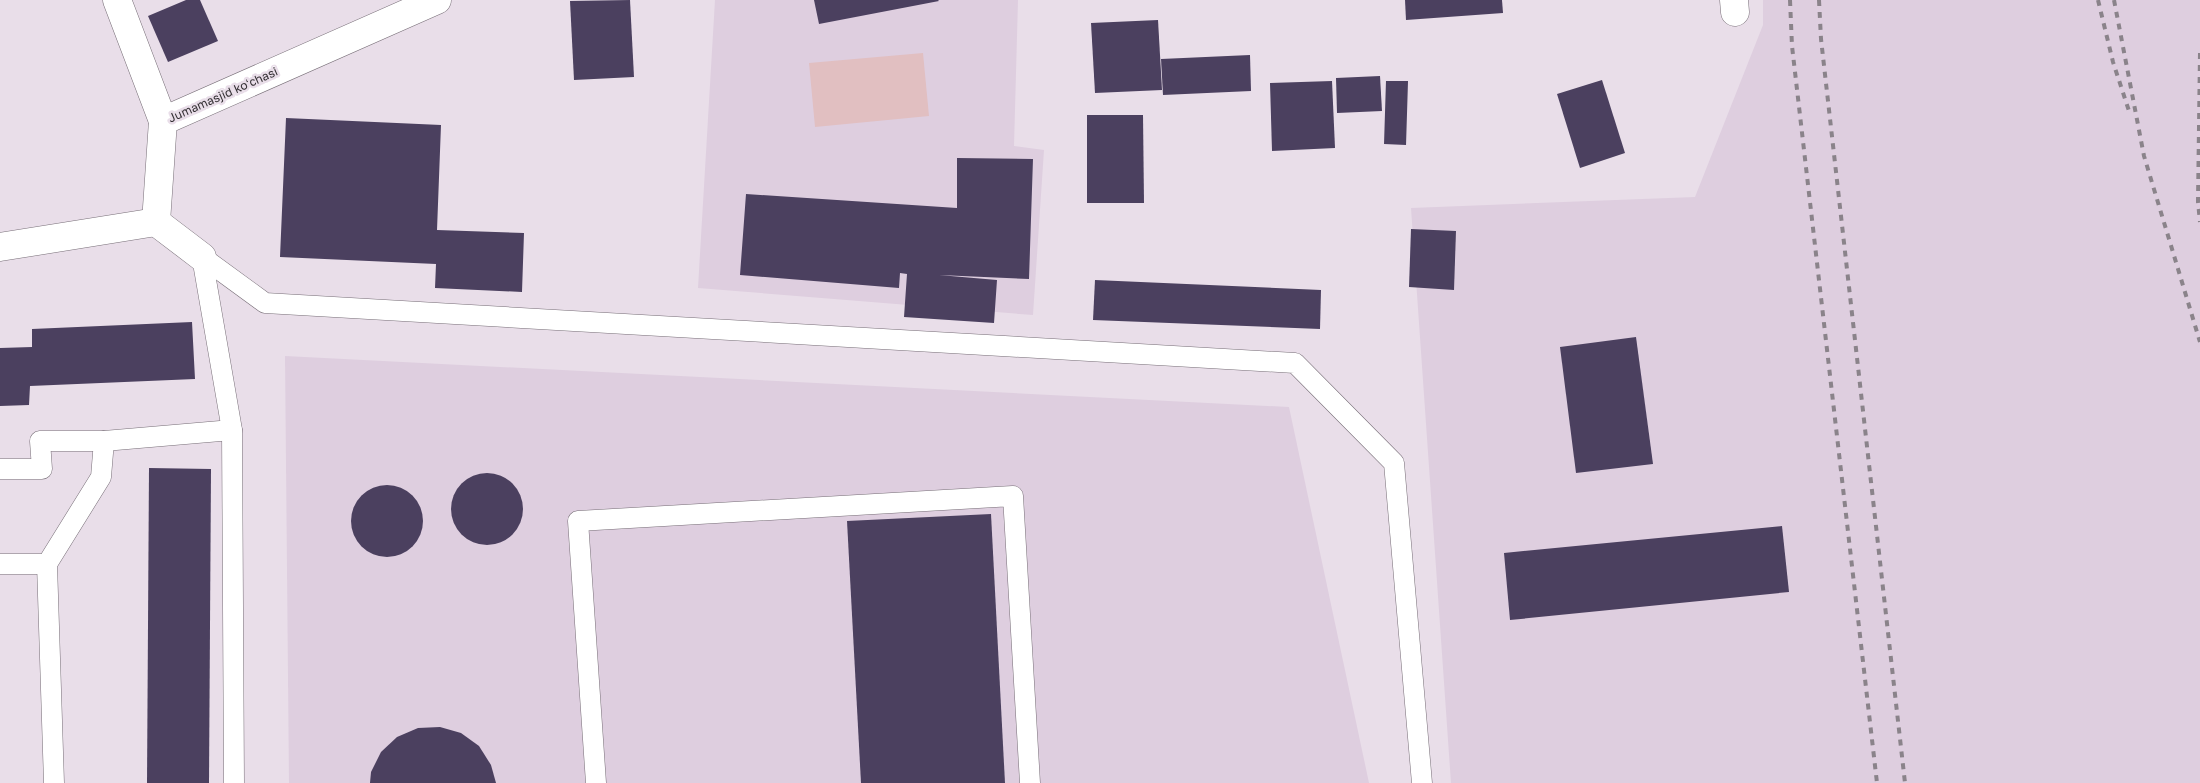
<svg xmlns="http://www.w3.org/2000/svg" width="2200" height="783" font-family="'Golos Text',sans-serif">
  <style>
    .built { fill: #decedf }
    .green { fill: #e1bfc1 }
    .building { fill: #4b405f }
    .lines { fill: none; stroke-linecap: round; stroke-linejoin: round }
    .service-casing { stroke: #776e77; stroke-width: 21 }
    .minor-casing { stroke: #776e77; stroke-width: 29 }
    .service { stroke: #fff; stroke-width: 20 }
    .minor { stroke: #fff; stroke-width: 28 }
    .rail { stroke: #8a838a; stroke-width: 4; stroke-dasharray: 6 6; stroke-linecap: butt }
    .labels { text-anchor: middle; stroke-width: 5; stroke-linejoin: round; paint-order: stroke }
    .street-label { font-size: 12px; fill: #332f33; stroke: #e9dee9 }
  </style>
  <rect width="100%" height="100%" fill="#e9dee9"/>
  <!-- built -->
  <g class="built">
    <polygon points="715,0 1018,0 1014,146 1044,150 1033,315 698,288"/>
    <polygon points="1763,0 2200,0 2200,783 1451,783 1411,208 1695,197 1763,25"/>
    <polygon points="285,356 1289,407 1369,783 289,783"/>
  </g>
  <!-- green -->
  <polygon class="green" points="923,53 929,116 815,127 809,63"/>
  <!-- building -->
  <g class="building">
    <polygon points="186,0 200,0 218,41 168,62 148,16"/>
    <polygon points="630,0 634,77 574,80 570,1"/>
    <polygon points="814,0 938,0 939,1 819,24"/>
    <polygon points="1405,0 1502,0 1503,13 1406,20"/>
    <polygon points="1158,20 1162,90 1095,93 1091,23"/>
    <polygon points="1250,55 1251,91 1163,95 1161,59"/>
    <polygon points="1380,76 1382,111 1337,113 1336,78"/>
    <polygon points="1602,80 1625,153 1580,168 1557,94"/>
    <polygon points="1332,81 1335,148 1272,151 1270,83"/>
    <polygon points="1386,81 1408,81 1406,145 1384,144"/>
    <polygon points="1087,115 1143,115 1144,203 1087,203"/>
    <polygon points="286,118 441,125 437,230 524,233 522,292 435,288 436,264 280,257"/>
    <polygon points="957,158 1033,159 1029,279 939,275 997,280 994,323 904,317 907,274 900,273 899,288 740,275 746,194 957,208"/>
    <polygon points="1411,229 1456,231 1454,290 1409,287"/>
    <polygon points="1095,280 1321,290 1320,329 1093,320"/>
    <polygon points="192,322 195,379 30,386 29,405 0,406 0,348 32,347 32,329"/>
    <polygon points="1636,337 1653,464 1576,473 1560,347"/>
    <polygon points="149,468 211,469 209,783 147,783"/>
    <circle cx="487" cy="509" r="36"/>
    <circle cx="387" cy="521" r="36"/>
    <polygon points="991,514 1005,783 861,783 847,521"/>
    <polygon points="1782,526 1789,592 1510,620 1504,553"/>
    <polygon points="440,727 461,733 479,746 491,765 496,783 370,783 371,772 381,752 397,737 418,728"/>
  </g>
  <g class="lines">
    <!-- service casing -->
    <g class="service-casing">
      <g id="service">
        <polyline points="202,257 265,303 1295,363 1394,463 1422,783"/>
        <polyline points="202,257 232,430 234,783"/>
        <polyline points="104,441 232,430"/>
        <polyline points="0,469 42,469 40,441 104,441 101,477 47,564 54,783"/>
        <polyline points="0,564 47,564"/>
        <polyline points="596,783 578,521 1013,496 1030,783"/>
      </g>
    </g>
    <!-- minor casing -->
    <g class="minor-casing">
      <g id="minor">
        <polyline points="117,0 163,121"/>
        <polyline points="1734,0 1735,12"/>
        <polyline points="156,222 163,121 437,0"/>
        <polyline points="156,222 202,257"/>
        <polyline points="0,247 156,222"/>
      </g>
    </g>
    <!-- service -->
    <use href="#service" class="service"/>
    <!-- minor -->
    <use href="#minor" class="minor"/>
    <!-- rail -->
    <g class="rail">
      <polyline points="1790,0 1792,46 1877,783"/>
      <polyline points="1819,0 1821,39 1905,783"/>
      <polyline points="2098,0 2113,62 2129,111"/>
      <polyline points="2114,0 2144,156 2200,342"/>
      <polyline points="2200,53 2198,202 2200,222"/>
    </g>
  </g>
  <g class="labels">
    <!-- street labels -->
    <g class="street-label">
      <text transform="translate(223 95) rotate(-24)" y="4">Jumamasjid koʻchasi</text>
    </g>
  </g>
</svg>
